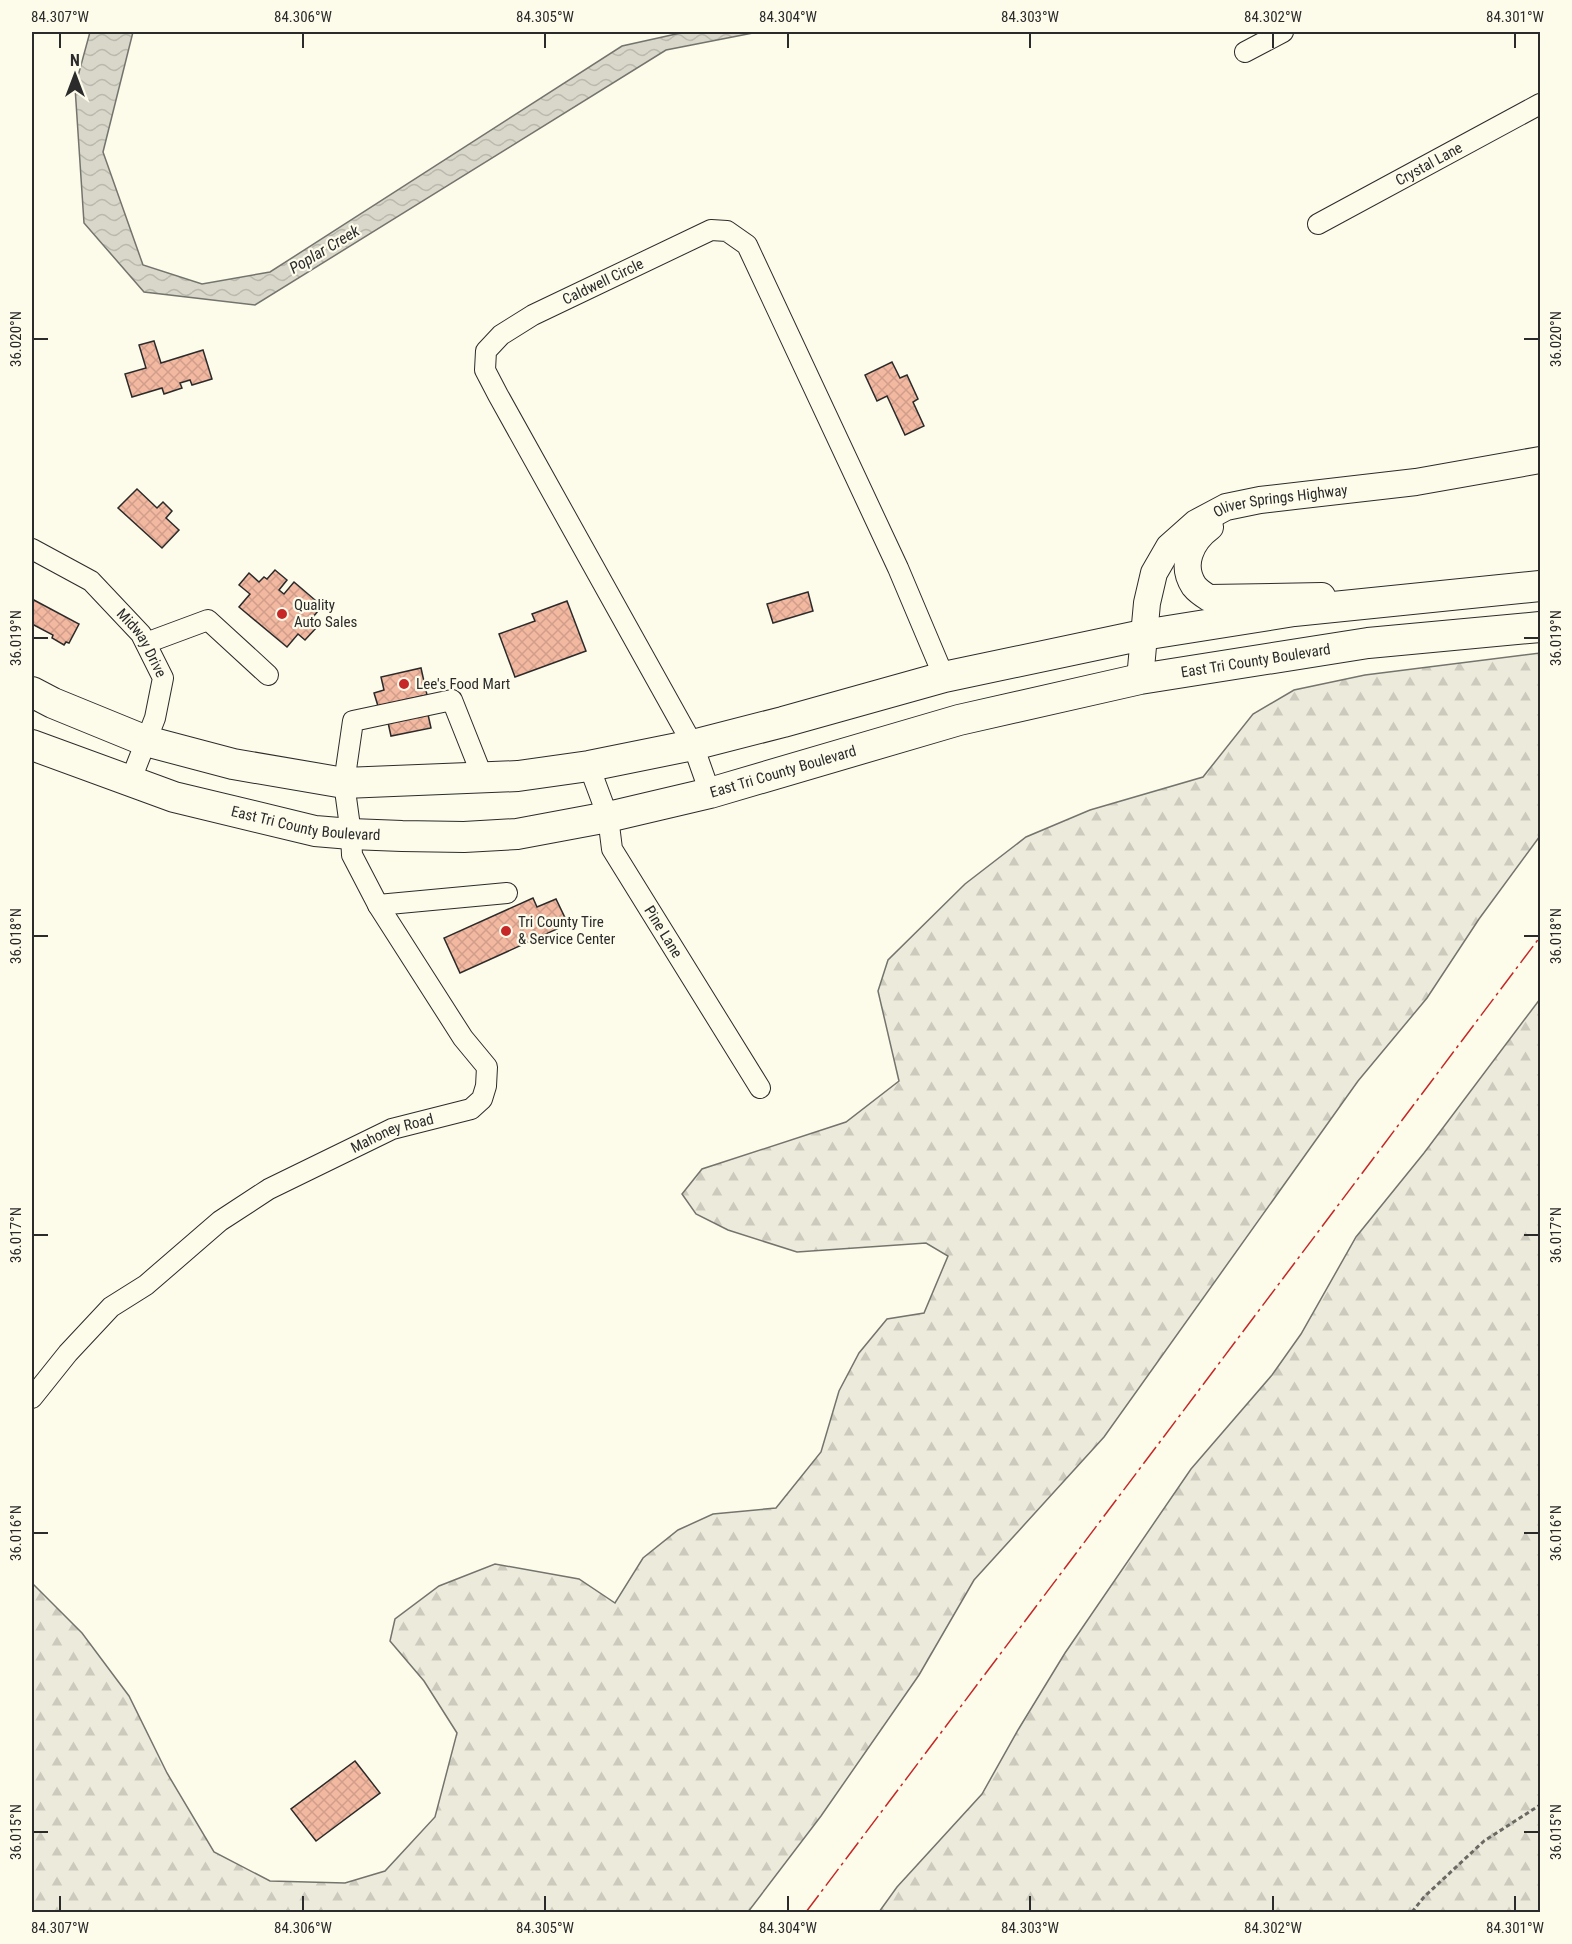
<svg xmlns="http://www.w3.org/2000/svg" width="1572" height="1944" font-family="'Roboto Condensed',sans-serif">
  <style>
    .forest { fill: url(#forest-firs); stroke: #74746e; stroke-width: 1.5 }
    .water { fill: url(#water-waves); stroke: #74746e; stroke-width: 1.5 }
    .building { fill: url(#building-cross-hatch); stroke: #2b2b2b; stroke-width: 1.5 }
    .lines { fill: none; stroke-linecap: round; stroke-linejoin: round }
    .minor-casing { stroke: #2b2b2b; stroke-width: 22 }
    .major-casing { stroke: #2b2b2b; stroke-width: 28 }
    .highway-casing { stroke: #2b2b2b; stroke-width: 32 }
    .path { stroke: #6a6964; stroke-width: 3; stroke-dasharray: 4.5 3; stroke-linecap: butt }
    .minor { stroke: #fdfbea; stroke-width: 20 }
    .major { stroke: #fdfbea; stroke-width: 26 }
    .highway { stroke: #fdfbea; stroke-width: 30 }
    .power { stroke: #c62828; stroke-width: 1.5; stroke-dasharray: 21 4.5 3 4.5; stroke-linecap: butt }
    .ticks { fill: none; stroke: #2b2b2b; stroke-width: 2 }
    .poi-dot { fill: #c62828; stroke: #fdfbea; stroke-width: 2 }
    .labels { text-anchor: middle; stroke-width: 4.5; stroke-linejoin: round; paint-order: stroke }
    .street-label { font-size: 15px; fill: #2b2b2b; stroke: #fdfbea }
    .poi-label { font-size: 15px; fill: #2b2b2b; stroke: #fdfbea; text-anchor: start }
    .water-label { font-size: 16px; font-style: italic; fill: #2b2b2b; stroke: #fdfbea }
    .neatline { fill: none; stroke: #2b2b2b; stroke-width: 2 }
    .ticks-label { font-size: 15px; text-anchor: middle; fill: #2b2b2b }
  </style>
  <defs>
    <pattern id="forest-firs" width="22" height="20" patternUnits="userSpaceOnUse" patternTransform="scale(1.5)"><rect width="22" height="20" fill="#ecebdb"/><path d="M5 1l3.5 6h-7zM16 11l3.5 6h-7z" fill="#cbcabc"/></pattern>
    <pattern id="water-waves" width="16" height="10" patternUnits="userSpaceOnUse" patternTransform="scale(1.5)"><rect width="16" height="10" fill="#d8d7c9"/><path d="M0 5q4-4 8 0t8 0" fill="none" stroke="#bab9ad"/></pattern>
    <pattern id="building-cross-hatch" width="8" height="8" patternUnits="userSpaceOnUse" patternTransform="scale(1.5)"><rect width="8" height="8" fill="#f2b8a0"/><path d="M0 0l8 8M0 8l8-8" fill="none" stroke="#d09e8a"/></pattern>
  </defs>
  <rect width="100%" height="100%" fill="#fdfbea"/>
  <!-- forest -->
  <g class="forest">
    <polygon points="1540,653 1540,836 1479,919 1427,998 1358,1081 1104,1437 974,1580 919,1675 821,1816 748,1912 32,1912 32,1583 82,1633 129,1696 167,1773 214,1852 270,1881 345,1883 385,1871 435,1817 457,1733 424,1681 390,1641 395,1619 439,1586 495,1564 579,1579 615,1603 643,1558 678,1530 713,1514 776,1508 821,1452 839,1391 859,1353 887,1319 924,1313 948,1256 926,1243 797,1252 728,1230 696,1214 682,1194 702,1169 846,1122 899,1081 878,991 888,960 965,884 1026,837 1090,810 1203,777 1253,714 1294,690 1365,675"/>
    <polygon points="1540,999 1540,1912 879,1912 897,1887 982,1794 1018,1730 1065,1653 1191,1469 1272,1375 1301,1334 1356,1237 1424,1153"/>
  </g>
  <!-- water -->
  <polygon class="water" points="90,32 133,32 103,152 143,265 202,284 270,272 622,46 685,32 758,32 666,50 255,305 144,292 84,223 75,87"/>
  <!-- building -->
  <g class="building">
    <polygon points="154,341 161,363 203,350 212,379 192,385 190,380 180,383 182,388 164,394 162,388 132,397 125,374 146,368 139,345"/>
    <polygon points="892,362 900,378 907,375 918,399 913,402 924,426 905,435 887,396 877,401 865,375"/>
    <polygon points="137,489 157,508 163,502 172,511 166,518 179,530 162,548 118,508"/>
    <polygon points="275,570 287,580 279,590 284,594 294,582 322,606 309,622 316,628 305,640 298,634 287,647 239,607 250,594 239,585 249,573 259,582 264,577 267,579"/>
    <polygon points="808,592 813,611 773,623 767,604"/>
    <polygon points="32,599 79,624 69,643 66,642 64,645 52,638 53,635 32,624"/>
    <polygon points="567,601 586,651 515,677 499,634 535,621 532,614"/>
    <polygon points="421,668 427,695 378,706 374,693 384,690 381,677"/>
    <polygon points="427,710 431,728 391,736 387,718"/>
    <polygon points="533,898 537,907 556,899 568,924 460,973 444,938"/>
    <polygon points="355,1761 380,1793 316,1841 291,1809"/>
  </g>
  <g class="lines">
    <!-- minor casing -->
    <g class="minor-casing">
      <g id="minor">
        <polyline points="1245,52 1283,32"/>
        <path id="s1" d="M1318 224 1540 104"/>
        <path id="s2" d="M32 549 91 581 141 634 163 678 155 718 130 782"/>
        <polyline points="146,643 208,620 268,675"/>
        <path id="s3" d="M589 766 608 817 612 849 760 1088"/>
        <path id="s4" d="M710 793 693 745 498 395 485 370 486 351 501 335 533 315 711 230 727 231 747 245 898 568 944 677"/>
        <polyline points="378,905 507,893"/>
        <path id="s5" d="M32 1398 68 1353 111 1307 146 1285 220 1221 269 1189 392 1129 471 1109 482 1099 486 1086 487 1067 463 1038 378 905 352 855 351 834 344 783 353 721 452 700 483 778"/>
      </g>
    </g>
    <!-- major casing -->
    <g class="major-casing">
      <g id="major">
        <path d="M1210 527C1191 541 1180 565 1194 586 1198 591 1204 595 1209 598L1322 596"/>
        <path id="s6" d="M1140 679 1147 603 1154 573 1169 547 1196 523 1226 507 1260 500 1416 482 1540 460"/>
      </g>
    </g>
    <!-- highway casing -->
    <g class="highway-casing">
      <g id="highway">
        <polyline points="32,692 53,703 146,741 233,764 344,783 518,776 589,766 693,745 783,722 944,677 1143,635 1294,611 1540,586"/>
        <path id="s7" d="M32 745 174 797 315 831 351 834 402 836 464 837 517 834 608 817 710 793 959 720 1140 679 1368 643 1540 627"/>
      </g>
    </g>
    <!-- path -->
    <polyline class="path" points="1412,1912 1424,1897 1484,1841 1540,1805"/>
    <!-- minor -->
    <use href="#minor" class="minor"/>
    <!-- major -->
    <use href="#major" class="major"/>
    <!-- highway -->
    <use href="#highway" class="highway"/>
    <!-- power -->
    <polyline class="power" points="806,1912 1540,937"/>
  </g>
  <!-- ticks -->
  <path class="ticks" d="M60 33V48M303 33V48M545 33V48M788 33V48M1030 33V48M1273 33V48M1515 33V48M33 339H48M1524 339H1539M33 638H48M1524 638H1539M33 936H48M1524 936H1539M33 1235H48M1524 1235H1539M33 1533H48M1524 1533H1539M33 1832H48M1524 1832H1539M60 1896V1911M303 1896V1911M545 1896V1911M788 1896V1911M1030 1896V1911M1273 1896V1911M1515 1896V1911"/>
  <!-- markers -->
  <g class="poi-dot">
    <circle cx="282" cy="614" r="6"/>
    <circle cx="404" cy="684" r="6"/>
    <circle cx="506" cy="931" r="6"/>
  </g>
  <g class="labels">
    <!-- street labels -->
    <g class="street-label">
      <text dy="5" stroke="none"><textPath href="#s1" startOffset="126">Crystal Lane</textPath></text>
      <text dy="5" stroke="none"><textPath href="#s4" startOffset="636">Caldwell Circle</textPath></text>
      <text dy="5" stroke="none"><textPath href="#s6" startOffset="262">Oliver Springs Highway</textPath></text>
      <text dy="5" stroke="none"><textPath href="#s2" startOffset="148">Midway Drive</textPath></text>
      <text dy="5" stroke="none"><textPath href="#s7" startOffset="1258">East Tri County Boulevard</textPath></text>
      <text dy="5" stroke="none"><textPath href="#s7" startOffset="772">East Tri County Boulevard</textPath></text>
      <text dy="5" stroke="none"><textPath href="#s7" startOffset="286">East Tri County Boulevard</textPath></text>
      <text dy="5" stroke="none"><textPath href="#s3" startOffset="184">Pine Lane</textPath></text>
      <text dy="5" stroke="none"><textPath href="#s5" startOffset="454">Mahoney Road</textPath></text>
    </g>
    <!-- poi labels -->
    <g class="poi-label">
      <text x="294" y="610">Quality<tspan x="294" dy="17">Auto Sales</tspan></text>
      <text x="416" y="689">Lee's Food Mart</text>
      <text x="518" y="927">Tri County Tire<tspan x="518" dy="17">&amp; Service Center</tspan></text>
    </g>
    <!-- water labels -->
    <g class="water-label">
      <text transform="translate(324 249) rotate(-31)" y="6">Poplar Creek</text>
    </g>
  </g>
  <!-- border -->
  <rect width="1572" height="1944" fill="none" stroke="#fdfbea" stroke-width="66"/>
  <!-- north arrow -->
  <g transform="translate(75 75)" stroke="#fdfbea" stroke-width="4.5" paint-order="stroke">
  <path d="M0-4.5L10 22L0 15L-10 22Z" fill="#2b2b2b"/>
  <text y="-9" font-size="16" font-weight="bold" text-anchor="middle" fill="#2b2b2b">N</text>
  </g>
  <rect x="33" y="33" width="1506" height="1878" class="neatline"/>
  <g class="ticks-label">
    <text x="60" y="22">84.307°W</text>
    <text x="303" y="22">84.306°W</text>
    <text x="545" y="22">84.305°W</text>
    <text x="788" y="22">84.304°W</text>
    <text x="1030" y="22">84.303°W</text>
    <text x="1273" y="22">84.302°W</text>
    <text x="1515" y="22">84.301°W</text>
    <text transform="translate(16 339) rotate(-90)" y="5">36.020°N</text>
    <text transform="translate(1556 339) rotate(-90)" y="5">36.020°N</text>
    <text transform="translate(16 638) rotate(-90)" y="5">36.019°N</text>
    <text transform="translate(1556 638) rotate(-90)" y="5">36.019°N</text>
    <text transform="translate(16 936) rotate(-90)" y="5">36.018°N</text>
    <text transform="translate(1556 936) rotate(-90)" y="5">36.018°N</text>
    <text transform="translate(16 1235) rotate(-90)" y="5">36.017°N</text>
    <text transform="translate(1556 1235) rotate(-90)" y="5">36.017°N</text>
    <text transform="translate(16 1533) rotate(-90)" y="5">36.016°N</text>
    <text transform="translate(1556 1533) rotate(-90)" y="5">36.016°N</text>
    <text transform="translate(16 1832) rotate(-90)" y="5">36.015°N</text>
    <text transform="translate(1556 1832) rotate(-90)" y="5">36.015°N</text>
    <text x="60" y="1933">84.307°W</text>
    <text x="303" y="1933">84.306°W</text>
    <text x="545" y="1933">84.305°W</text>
    <text x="788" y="1933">84.304°W</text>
    <text x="1030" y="1933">84.303°W</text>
    <text x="1273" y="1933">84.302°W</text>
    <text x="1515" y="1933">84.301°W</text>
  </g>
</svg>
